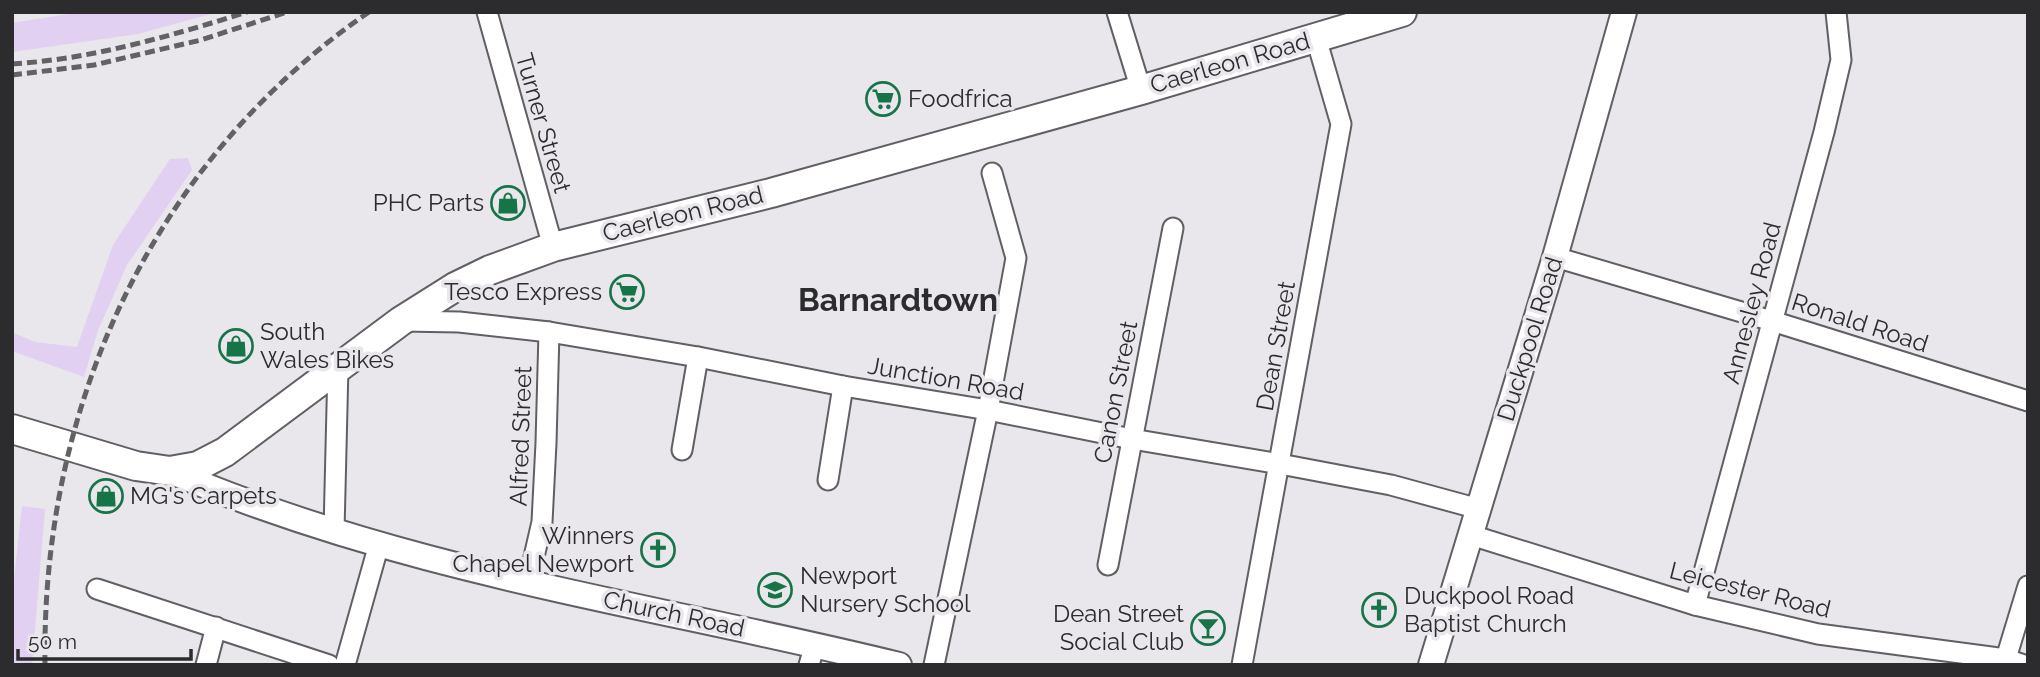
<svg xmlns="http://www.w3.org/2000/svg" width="2040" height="677" font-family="Raleway,sans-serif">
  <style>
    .green { fill: #e1d0f2 }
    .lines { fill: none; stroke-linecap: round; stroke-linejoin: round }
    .minor-casing { stroke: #615f64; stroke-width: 23 }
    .tertiary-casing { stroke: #615f64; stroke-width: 28 }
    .secondary-casing { stroke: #615f64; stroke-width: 32 }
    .minor { stroke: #fff; stroke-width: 19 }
    .tertiary { stroke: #fff; stroke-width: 24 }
    .secondary { stroke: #fff; stroke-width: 28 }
    .rail { stroke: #626164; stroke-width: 5; stroke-dasharray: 10 5; stroke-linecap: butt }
    .labels { text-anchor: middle; stroke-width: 7; stroke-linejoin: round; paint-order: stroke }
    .street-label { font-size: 24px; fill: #2c2b2d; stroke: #e9e6ec }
    .poi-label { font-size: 24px; fill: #2c2b2d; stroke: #e9e6ec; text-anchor: start }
    .district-label { font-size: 32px; font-weight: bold; fill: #2c2b2d; stroke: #e9e6ec }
  </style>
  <rect width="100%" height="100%" fill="#e9e6ec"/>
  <!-- green -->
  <g class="green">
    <polygon points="81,12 218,12 138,34 12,52 12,23"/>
    <polygon points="188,158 192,170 127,265 98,330 84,377 12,351 12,332 35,342 77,347 113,245 170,159"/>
    <polygon points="22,506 45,509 32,665 12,665 12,598"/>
  </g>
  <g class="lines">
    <!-- minor casing -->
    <g class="minor-casing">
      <g id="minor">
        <polyline points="487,12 553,247"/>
        <polyline points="1117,12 1141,90"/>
        <polyline points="1555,257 1772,321 2028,401"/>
        <polyline points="402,321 459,322 549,332 698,357 843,386 988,410 1132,439 1280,464 1391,485 1479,509"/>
        <polyline points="682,450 698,357"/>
        <polyline points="828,480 843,386"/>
        <polyline points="334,531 338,366"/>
        <polyline points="1471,535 1695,605 1818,634 2006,659 2024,665"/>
        <polyline points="1108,565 1173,228"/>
        <polyline points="528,583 542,522 546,443 549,332"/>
        <polyline points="97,589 329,665"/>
        <polyline points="1695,605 1824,132 1841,60 1836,12"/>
        <polyline points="206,665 216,627"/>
        <polyline points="345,665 379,544"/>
        <polyline points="809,665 815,644"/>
        <polyline points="934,665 988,410 1016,258 992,173"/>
        <polyline points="1242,665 1341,124 1316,38"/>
        <polyline points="2004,665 2028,586"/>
      </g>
    </g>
    <!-- tertiary casing -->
    <g class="tertiary-casing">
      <g id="tertiary">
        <path d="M170 471C402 571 655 605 899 665"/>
        <polyline points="1431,665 1555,257 1624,12"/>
      </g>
    </g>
    <!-- secondary casing -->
    <g class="secondary-casing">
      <polyline id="secondary" points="12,429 136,466 170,471 198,466 225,452 401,321 455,287 490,270 553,247 771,193 1141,90 1402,12"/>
    </g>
    <!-- minor -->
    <use href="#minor" class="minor"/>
    <!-- tertiary -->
    <use href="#tertiary" class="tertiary"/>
    <!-- secondary -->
    <use href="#secondary" class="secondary"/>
    <!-- rail -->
    <g class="rail">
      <path d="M12 64C92 59 171 36 247 12"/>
      <polyline points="12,75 94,65 201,40 287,12"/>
      <path d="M45 665C41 406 153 160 369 12"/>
    </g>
  </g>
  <!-- icons -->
  <defs>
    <g id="supermarket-ring" transform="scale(1.75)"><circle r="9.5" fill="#e9e6ec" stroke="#177449" stroke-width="1.5"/><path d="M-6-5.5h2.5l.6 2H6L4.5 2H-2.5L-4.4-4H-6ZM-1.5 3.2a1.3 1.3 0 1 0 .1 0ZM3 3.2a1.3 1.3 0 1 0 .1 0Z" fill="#177449"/></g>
    <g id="shop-ring" transform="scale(1.75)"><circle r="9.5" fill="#e9e6ec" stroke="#177449" stroke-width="1.5"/><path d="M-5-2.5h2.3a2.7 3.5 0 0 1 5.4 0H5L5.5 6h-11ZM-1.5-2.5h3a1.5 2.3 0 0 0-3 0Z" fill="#177449"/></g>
    <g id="church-ring" transform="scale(1.75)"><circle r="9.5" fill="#e9e6ec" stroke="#177449" stroke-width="1.5"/><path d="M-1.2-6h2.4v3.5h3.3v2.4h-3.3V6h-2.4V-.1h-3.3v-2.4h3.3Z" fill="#177449"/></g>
    <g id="school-ring" transform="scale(1.75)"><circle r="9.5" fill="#e9e6ec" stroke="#177449" stroke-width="1.5"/><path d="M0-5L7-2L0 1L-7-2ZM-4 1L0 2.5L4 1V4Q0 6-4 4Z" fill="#177449"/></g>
    <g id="bar-ring" transform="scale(1.75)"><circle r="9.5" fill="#e9e6ec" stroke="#177449" stroke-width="1.5"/><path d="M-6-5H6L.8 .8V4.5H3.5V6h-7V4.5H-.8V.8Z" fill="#177449"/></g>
  </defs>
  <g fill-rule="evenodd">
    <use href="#supermarket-ring" x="883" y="99"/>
    <use href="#shop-ring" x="508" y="203"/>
    <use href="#supermarket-ring" x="627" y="292"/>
    <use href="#shop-ring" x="236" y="346"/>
    <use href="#shop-ring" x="106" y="496"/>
    <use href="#church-ring" x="658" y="550"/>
    <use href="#school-ring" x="775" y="590"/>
    <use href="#church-ring" x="1379" y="610"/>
    <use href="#bar-ring" x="1208" y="628"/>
  </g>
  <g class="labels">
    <!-- street labels -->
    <g class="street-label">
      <text transform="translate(1230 63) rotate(-16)" y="8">Caerleon Road</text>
      <text transform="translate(543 123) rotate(74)" y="8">Turner Street</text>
      <text transform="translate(683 214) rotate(-14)" y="8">Caerleon Road</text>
      <text transform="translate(1752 303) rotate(-75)" y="8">Annesley Road</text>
      <text transform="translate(1860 323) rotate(18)" y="8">Ronald Road</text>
      <text transform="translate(1530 339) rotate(-73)" y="8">Duckpool Road</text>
      <text transform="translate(1276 346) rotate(-80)" y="8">Dean Street</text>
      <text transform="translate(946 379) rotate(10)" y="8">Junction Road</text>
      <text transform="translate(1116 392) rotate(-79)" y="8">Canon Street</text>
      <text transform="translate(521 436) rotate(-88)" y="8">Alfred Street</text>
      <text transform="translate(1750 590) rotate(14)" y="8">Leicester Road</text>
      <text transform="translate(674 614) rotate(12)" y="8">Church Road</text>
    </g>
    <!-- poi labels -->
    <g class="poi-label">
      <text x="908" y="107">Foodfrica</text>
      <text x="484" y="211" text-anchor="end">PHC Parts</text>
      <text x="602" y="300" text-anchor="end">Tesco Express</text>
      <text x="260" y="340">South<tspan x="260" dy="28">Wales Bikes</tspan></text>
      <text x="130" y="504">MG's Carpets</text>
      <text x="634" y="544" text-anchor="end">Winners<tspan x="634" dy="28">Chapel Newport</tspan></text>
      <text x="800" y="584">Newport<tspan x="800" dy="28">Nursery School</tspan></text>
      <text x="1404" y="604">Duckpool Road<tspan x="1404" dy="28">Baptist Church</tspan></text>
      <text x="1184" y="622" text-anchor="end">Dean Street<tspan x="1184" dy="28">Social Club</tspan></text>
    </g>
    <!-- district labels -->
    <g class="district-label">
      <text x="898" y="311">Barnardtown</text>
    </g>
  </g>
  <!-- border -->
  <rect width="2040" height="677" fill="none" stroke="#2c2b2d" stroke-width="28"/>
  <!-- scale -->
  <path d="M18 649v10h173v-10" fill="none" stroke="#2c2b2d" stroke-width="3.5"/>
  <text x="28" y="649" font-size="21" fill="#2c2b2d" stroke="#e9e6ec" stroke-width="5" paint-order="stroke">50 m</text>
</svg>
